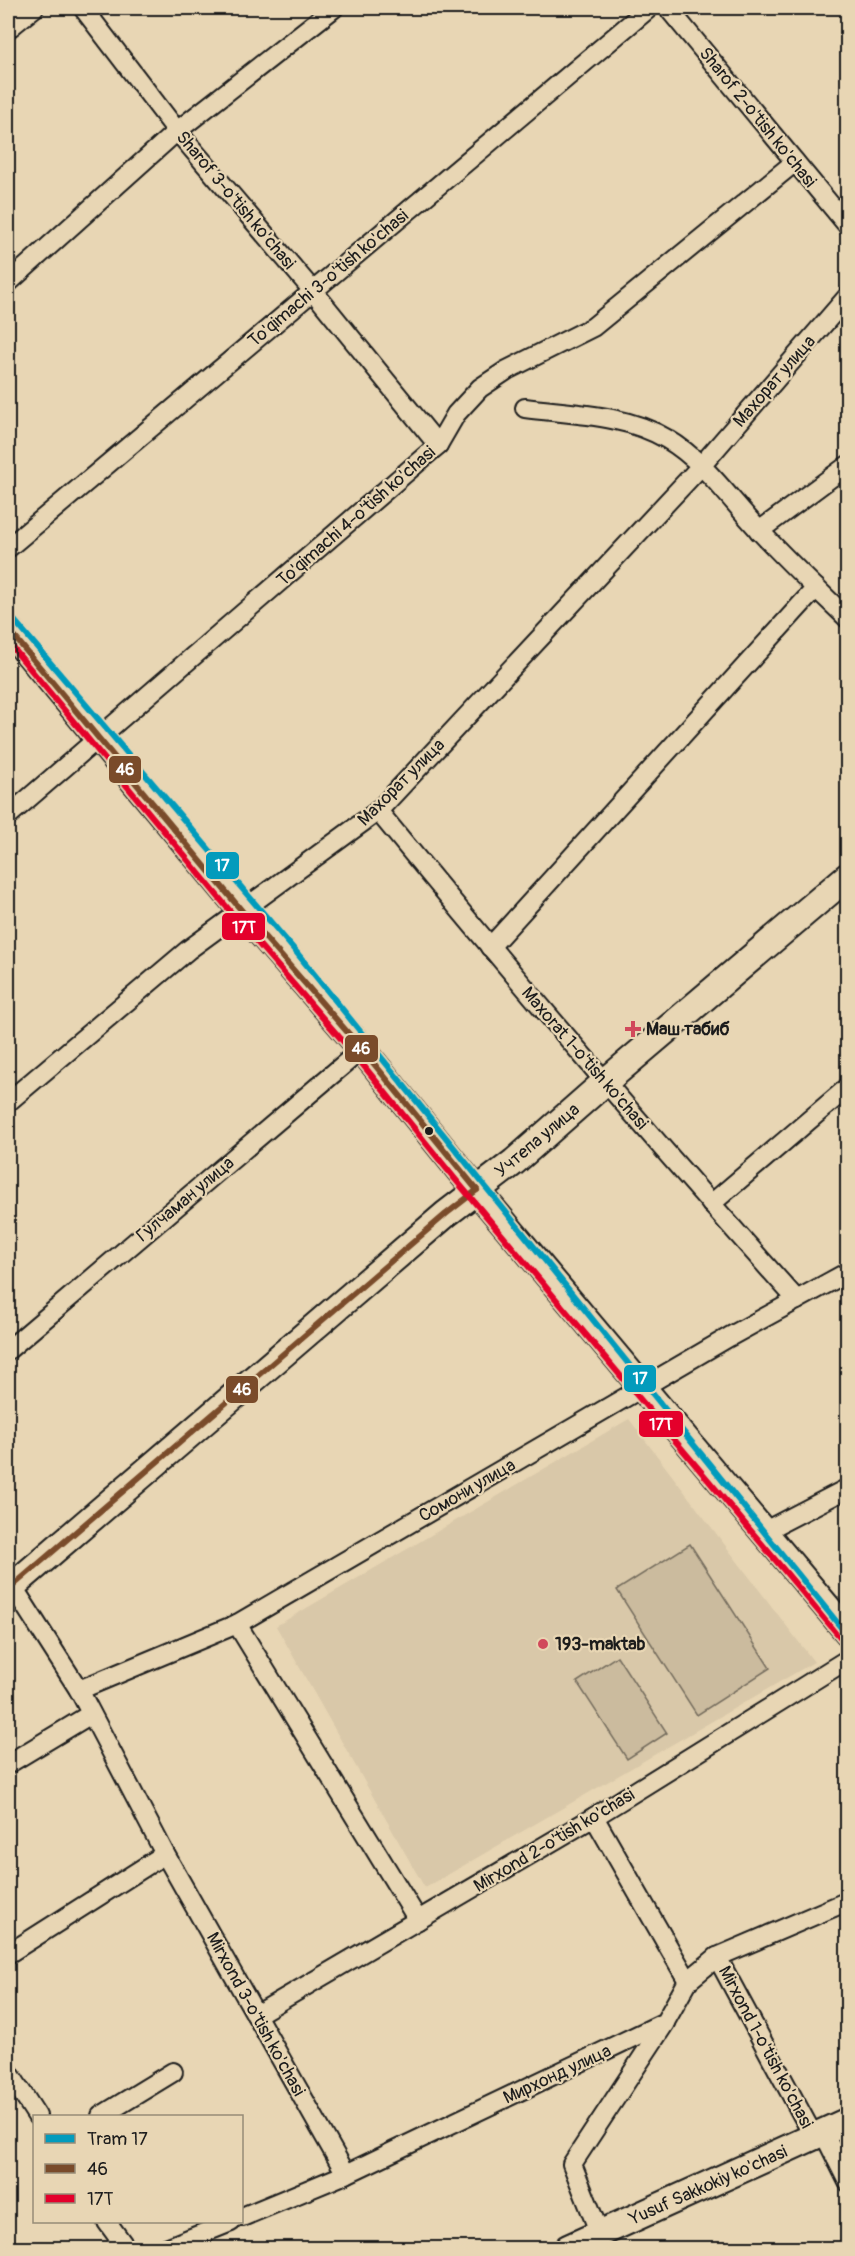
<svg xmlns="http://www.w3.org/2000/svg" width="855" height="2256" font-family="Pangolin,sans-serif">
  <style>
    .built { fill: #d9c8a9 }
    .green { fill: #cbbb9e; stroke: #746c5d; stroke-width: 1.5 }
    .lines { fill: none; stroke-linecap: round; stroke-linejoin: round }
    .street-casing { stroke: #1c1c1c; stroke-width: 22 }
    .secondary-casing { stroke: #1c1c1c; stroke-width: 30 }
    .street { stroke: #e8d6b4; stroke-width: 18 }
    .secondary { stroke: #e8d6b4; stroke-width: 26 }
    .bus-1-casing { stroke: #e8d6b4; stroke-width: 10 }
    .bus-2-casing { stroke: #e8d6b4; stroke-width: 10 }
    .bus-1 { stroke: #7a4b2a; stroke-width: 6 }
    .bus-2 { stroke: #e4002b; stroke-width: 6 }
    .tram-1-casing { stroke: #e8d6b4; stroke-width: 10 }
    .tram-1 { stroke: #039bbc; stroke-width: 6 }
    .poi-dot { fill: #d1495b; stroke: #e8d6b4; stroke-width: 2 }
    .bus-dot { fill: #1c1c1c; stroke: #e8d6b4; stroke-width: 2 }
    .labels { text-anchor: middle; stroke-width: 4.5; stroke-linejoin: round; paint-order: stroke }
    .street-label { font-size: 18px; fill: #1c1c1c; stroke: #e8d6b4 }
    .poi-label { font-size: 18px; font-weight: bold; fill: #1c1c1c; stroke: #e8d6b4; text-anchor: start }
    .line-badge { stroke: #e8d6b4; stroke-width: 2 }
    .badge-label { font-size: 16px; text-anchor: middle; font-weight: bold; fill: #fff }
  </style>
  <rect width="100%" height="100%" fill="#e8d6b4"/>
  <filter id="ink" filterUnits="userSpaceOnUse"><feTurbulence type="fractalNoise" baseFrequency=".0167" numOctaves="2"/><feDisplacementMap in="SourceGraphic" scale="12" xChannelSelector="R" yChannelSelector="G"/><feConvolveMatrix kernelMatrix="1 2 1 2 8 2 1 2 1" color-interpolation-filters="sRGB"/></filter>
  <g filter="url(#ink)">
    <!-- built -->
    <polygon class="built" points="629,1419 814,1662 425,1888 276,1626"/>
    <!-- green -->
    <g class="green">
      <polygon points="690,1544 770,1668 697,1715 617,1590"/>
      <polygon points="617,1656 667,1733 627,1759 577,1682"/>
    </g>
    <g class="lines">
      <!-- street casing -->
      <g class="street-casing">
        <g id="street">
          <polyline points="83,8 177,131 313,291 438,445"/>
          <polyline points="668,8 848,226"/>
          <polyline points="8,29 34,8"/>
          <polyline points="8,283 177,131 334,8"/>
          <path d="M525 408C571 414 625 414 667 439 703 460 729 498 757 528 786 560 817 589 848 619"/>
          <polyline points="759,531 848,465"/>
          <polyline points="8,548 649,8"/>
          <path d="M378 811C514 977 653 1140 797 1300"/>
          <polyline points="8,816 438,445 456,414 480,388 507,370 593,327 795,162"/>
          <polyline points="490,947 816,588"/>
          <polyline points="8,1102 188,950 378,811 701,466 848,296"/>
          <polyline points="711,1204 848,1087"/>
          <polyline points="8,1350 362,1049"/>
          <polyline points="765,1531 848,1488"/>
          <polyline points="8,1579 79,1690 165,1854 346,2174"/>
          <polyline points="237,1624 418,1920"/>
          <polyline points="79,1690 237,1624 729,1337 848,1272"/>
          <polyline points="8,1764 91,1714"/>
          <polyline points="594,1817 688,1981"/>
          <polyline points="8,1954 165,1854"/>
          <polyline points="717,1957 814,2137"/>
          <polyline points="256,2015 594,1817 848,1659"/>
          <polyline points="8,2071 37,2116"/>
          <polyline points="101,2116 173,2072"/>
          <polyline points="823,2132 848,2182"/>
          <polyline points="242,2217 346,2174 665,2022 688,1981 717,1957 848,1901"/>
          <polyline points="107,2222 126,2248"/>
          <polyline points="600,2234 572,2164 665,2023"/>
          <polyline points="166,2248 231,2222"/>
        </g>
      </g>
      <!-- secondary casing -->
      <g class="secondary-casing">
        <g id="secondary">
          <polyline points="8,629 242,911 362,1049 462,1173 848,1632"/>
          <polyline points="8,1590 446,1214 514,1162 605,1082 848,876"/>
          <polyline points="568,2248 848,2121"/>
        </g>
      </g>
      <!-- street -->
      <use href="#street" class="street"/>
      <!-- secondary -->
      <use href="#secondary" class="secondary"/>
      <!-- bus-1 casing -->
      <g class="bus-1-casing">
        <g id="bus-1">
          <polyline points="8,629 242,911 362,1049 477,1190"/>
          <polyline points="8,1590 446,1214 477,1190"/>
        </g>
      </g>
      <!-- bus-2 casing -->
      <g class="bus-2-casing">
        <polyline id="bus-2" points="8,642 235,917 355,1055 455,1179 841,1638"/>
      </g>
      <!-- bus-1 -->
      <use href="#bus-1" class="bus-1"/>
      <!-- bus-2 -->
      <use href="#bus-2" class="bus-2"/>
      <!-- tram-1 casing -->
      <g class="tram-1-casing">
        <polyline id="tram-1" points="8,613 297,953 848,1636"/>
      </g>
      <!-- tram-1 -->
      <use href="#tram-1" class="tram-1"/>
    </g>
  </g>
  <!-- markers -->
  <g class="poi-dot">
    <path d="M630 1020h6v6h6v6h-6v6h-6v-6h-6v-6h6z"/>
    <circle cx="543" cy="1644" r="6"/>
  </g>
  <circle class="bus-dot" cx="429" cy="1131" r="5"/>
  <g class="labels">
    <!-- street labels -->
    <g class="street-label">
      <text transform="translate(758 117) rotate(51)" y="6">Sharof 2-o'tish ko'chasi</text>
      <text transform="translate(236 200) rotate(50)" y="6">Sharof 3-o'tish ko'chasi</text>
      <text transform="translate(328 278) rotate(-40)" y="6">To'qimachi 3-o'tish ko'chasi</text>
      <text transform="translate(774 381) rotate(-49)" y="6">Махорат улица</text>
      <text transform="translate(356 516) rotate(-41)" y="6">To'qimachi 4-o'tish ko'chasi</text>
      <text transform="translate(401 782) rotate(-45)" y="6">Махорат улица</text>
      <text transform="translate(585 1058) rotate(49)" y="6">Maxorat 1-o'tish ko'chasi</text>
      <text transform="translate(537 1140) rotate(-40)" y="6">Учтепа улица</text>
      <text transform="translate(185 1199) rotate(-40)" y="6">Гулчаман улица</text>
      <text transform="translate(467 1490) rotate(-30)" y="6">Сомони улица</text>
      <text transform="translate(554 1840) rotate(-31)" y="6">Mirxond 2-o'tish ko'chasi</text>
      <text transform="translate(256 2014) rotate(61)" y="6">Mirxond 3-o'tish ko'chasi</text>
      <text transform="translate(766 2047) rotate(62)" y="6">Mirxond 1-o'tish ko'chasi</text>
      <text transform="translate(557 2074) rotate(-25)" y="6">Мирхонд улица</text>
      <text transform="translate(708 2185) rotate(-24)" y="6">Yusuf Sakkokiy ko'chasi</text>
    </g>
    <!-- poi labels -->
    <g class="poi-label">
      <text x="646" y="1035">Маш табиб</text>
      <text x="555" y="1650">193-maktab</text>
    </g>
  </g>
  <g class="line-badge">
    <rect x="108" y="755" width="34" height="29" rx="6" fill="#7a4b2a"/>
    <rect x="205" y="851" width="35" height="29" rx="6" fill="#039bbc"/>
    <rect x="221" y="912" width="45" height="29" rx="6" fill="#e4002b"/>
    <rect x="344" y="1034" width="35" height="29" rx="6" fill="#7a4b2a"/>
    <rect x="623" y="1364" width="34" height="29" rx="6" fill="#039bbc"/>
    <rect x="225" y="1375" width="34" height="29" rx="6" fill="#7a4b2a"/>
    <rect x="638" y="1410" width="46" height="28" rx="6" fill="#e4002b"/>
  </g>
  <g class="badge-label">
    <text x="125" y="775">46</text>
    <text x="222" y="871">17</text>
    <text x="244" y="933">17T</text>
    <text x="361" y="1054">46</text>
    <text x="640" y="1384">17</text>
    <text x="242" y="1395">46</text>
    <text x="661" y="1430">17T</text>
  </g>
  <!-- margin -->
  <rect width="855" height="2256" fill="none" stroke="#e8d6b4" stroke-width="30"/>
  <rect x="15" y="15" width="825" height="2226" fill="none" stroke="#1c1c1c" stroke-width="2" filter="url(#ink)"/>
  <!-- legend -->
  <rect x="33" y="2115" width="210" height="108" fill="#e8d6b4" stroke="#968c77" stroke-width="1.5"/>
  <rect x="45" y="2134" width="30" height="9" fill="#039bbc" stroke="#968c77" stroke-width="1.5"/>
  <text x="87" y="2145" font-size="18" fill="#1c1c1c">Tram 17</text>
  <rect x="45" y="2164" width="30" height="9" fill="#7a4b2a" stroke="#968c77" stroke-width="1.5"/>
  <text x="87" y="2175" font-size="18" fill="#1c1c1c">46</text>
  <rect x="45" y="2194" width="30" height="9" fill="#e4002b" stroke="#968c77" stroke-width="1.5"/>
  <text x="87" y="2205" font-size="18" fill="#1c1c1c">17T</text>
</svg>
